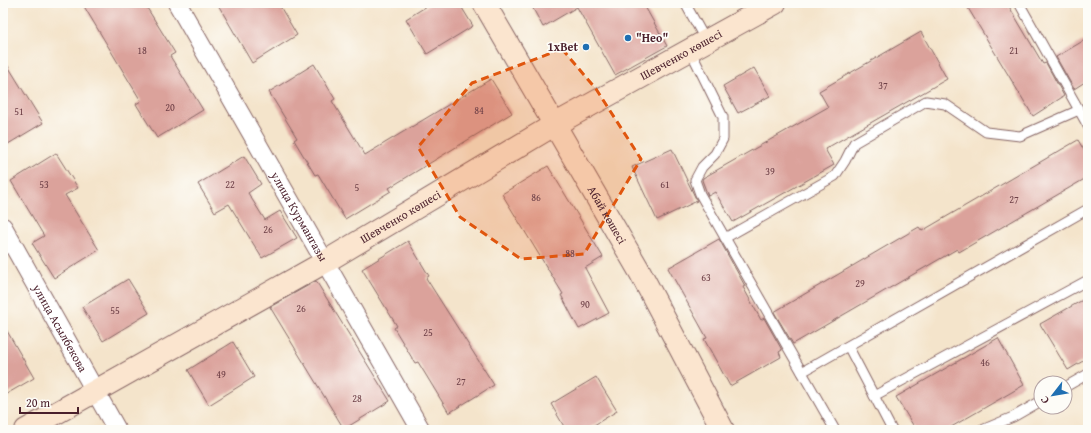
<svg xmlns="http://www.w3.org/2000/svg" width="1091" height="433" font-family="'Gentium Book Plus',serif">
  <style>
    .building { fill: #dba29b }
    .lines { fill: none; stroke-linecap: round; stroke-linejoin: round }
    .lane-casing { stroke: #866463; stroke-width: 11 }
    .street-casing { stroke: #866463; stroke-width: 20 }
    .secondary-casing { stroke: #866463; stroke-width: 24 }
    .lane { stroke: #fff; stroke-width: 9 }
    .street { stroke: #fff; stroke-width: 18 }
    .secondary { stroke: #fbe5cf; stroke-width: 22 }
    .marked { fill: #e0560e; fill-opacity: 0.2; stroke: #e0560e; stroke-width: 3; stroke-dasharray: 8 5; stroke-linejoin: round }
    .poi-dot { fill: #1f6fb2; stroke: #fdfcf7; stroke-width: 1.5 }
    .labels { text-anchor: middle; stroke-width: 3.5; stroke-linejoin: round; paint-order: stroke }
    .number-label { font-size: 10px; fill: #6e4047 }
    .poi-label { font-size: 12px; font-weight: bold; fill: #4a1f2b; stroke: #fdfcf7; text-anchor: start }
    .street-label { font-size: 12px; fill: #4a1f2b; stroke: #fdfcf7 }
  </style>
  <rect width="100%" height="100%" fill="#fdfcf7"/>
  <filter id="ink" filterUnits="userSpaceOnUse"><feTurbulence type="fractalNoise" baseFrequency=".025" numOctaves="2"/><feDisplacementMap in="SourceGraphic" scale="8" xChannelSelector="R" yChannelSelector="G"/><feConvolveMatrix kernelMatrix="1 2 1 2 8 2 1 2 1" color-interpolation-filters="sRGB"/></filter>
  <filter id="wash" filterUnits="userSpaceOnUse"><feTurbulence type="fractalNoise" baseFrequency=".012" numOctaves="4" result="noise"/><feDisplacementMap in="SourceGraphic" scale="16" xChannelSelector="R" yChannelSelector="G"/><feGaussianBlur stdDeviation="0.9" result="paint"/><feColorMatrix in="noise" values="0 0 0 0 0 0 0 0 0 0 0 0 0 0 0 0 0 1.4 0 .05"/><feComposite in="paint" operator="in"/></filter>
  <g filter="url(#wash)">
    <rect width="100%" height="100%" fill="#f4e4cb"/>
    <g id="blocks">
      <!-- building -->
      <g class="building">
        <polygon points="82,3 144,3 175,53 170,56 203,110 157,138 136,104 141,101"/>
        <polygon points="217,3 278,3 297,35 252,63"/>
        <polygon points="432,3 459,3 473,26 427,54 406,19"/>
        <polygon points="530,3 643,3 667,46 615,75 577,7 543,27"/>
        <polygon points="965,3 1007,3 1043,64 1046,63 1064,96 1033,116"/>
        <polygon points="921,32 947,79 825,149 834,165 733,222 715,192 708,196 702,180 703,178 828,107 819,91"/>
        <polygon points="1088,38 1088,80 1074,89 1056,57"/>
        <polygon points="3,58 43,123 3,147"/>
        <polygon points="314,64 335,99 332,101 365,155 491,79 512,113 389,188 391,191 345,219 318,174 315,175 294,140 297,138 269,92"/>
        <polygon points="754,68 770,96 738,113 723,86"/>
        <polygon points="1078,140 1088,157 1088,177 959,252 957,249 793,344 774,312 919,227 922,231"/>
        <polygon points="672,149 697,201 657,220 632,167"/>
        <polygon points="56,153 78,188 65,195 99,250 54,278 32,243 44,236 11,181"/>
        <polygon points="244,156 261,184 248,193 265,220 280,211 297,238 262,258 229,204 215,212 198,184"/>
        <polygon points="548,166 603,257 585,268 609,313 579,329 561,295 563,294 502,194"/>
        <polygon points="719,239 745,286 743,287 761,320 764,318 782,350 779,352 781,357 730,386 704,339 707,338 668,268"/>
        <polygon points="408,241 429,276 426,278 494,385 449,413 418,362 415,363 394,328 397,326 362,269"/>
        <polygon points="128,279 149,313 103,341 82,307"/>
        <polygon points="316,281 390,401 344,429 270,307"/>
        <polygon points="1088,297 1088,358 1068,370 1040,324"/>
        <polygon points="3,324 34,378 3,396"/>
        <polygon points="998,338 1024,385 946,430 916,430 896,397"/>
        <polygon points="233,342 254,377 209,405 188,370"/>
        <polygon points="596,377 617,411 586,430 566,430 551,404"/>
      </g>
    </g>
  </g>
  <g filter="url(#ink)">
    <use href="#blocks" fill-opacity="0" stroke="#866463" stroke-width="1"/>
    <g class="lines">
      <!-- lane casing -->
      <g class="lane-casing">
        <g id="lane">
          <polyline points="685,3 706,41"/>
          <polyline points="1019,3 1088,126"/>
          <polyline points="690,50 723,117 723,139 715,154 702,167 695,180 700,194 835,430"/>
          <polyline points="725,238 835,176 845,161 854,143 926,101 945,104 986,132 1020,136 1079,110"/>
          <polyline points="848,346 892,430"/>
          <polyline points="802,372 1088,209"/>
          <polyline points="1065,387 1088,374"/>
          <polyline points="874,396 1088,280"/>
          <polyline points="982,430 1013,417 1041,401"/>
        </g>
      </g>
      <!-- street casing -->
      <g class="street-casing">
        <g id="street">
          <path id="s1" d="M177 3 421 430"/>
          <path id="s2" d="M3 227 117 430"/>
        </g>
      </g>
      <!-- secondary casing -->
      <g class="secondary-casing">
        <g id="secondary">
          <path id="s3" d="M484 3 640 272 723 430"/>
          <path id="s4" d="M26 430 325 262 554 125 775 3"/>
        </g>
      </g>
      <!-- lane -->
      <use href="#lane" class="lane"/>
      <!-- street -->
      <use href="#street" class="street"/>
      <!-- secondary -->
      <use href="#secondary" class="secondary"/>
    </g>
  </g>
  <!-- marked area -->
  <path class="marked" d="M562 49 596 89 641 159 584 254 521 259 460 217 418 147 472 83Z"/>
  <!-- markers -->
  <g class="poi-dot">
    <circle cx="628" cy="38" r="4"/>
    <circle cx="586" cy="47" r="4"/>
  </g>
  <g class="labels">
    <!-- number labels -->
    <g class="number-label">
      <text x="142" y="54">18</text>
      <text x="1014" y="54">21</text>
      <text x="883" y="89">37</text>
      <text x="170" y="111">20</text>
      <text x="479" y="114">84</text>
      <text x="19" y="115">51</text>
      <text x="770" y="175">39</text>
      <text x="44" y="188">53</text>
      <text x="230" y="188">22</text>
      <text x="665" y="188">61</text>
      <text x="357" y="191">5</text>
      <text x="536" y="201">86</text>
      <text x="1014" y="203">27</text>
      <text x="268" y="233">26</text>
      <text x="570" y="257">88</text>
      <text x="706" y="281">63</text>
      <text x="860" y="287">29</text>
      <text x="585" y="308">90</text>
      <text x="301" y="312">26</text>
      <text x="115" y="314">55</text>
      <text x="428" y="336">25</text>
      <text x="985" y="366">46</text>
      <text x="221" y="378">49</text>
      <text x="461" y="385">27</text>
      <text x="357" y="402">28</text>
    </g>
    <!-- poi labels -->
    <g class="poi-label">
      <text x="636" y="42">"Нео"</text>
      <text x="578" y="51" text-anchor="end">1xBet</text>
    </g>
    <!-- street labels -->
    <g class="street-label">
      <text dy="4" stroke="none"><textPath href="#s4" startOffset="755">Шевченко көшесі</textPath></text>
      <text dy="4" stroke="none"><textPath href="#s3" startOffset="245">Абай көшесі</textPath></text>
      <text dy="4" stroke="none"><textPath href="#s1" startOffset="246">улица Курмангазы</textPath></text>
      <text dy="4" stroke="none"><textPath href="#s4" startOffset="431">Шевченко көшесі</textPath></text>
      <text dy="4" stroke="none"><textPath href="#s2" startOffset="116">улица Асылбекова</textPath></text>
    </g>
  </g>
  <!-- margin -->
  <rect width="1091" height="433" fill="none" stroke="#fdfcf7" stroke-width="16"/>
  <!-- north arrow -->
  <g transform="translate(1053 395) rotate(239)"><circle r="19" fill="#fdfcf7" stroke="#b5a4a5"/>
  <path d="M0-3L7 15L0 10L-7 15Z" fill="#1f6fb2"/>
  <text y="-6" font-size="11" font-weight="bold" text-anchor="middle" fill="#4a1f2b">С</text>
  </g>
  <!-- scale -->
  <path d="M20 407v6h58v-6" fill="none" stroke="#4a1f2b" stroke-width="2"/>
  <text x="26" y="407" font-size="12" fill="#4a1f2b" stroke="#fdfcf7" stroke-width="3" paint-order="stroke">20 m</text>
</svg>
